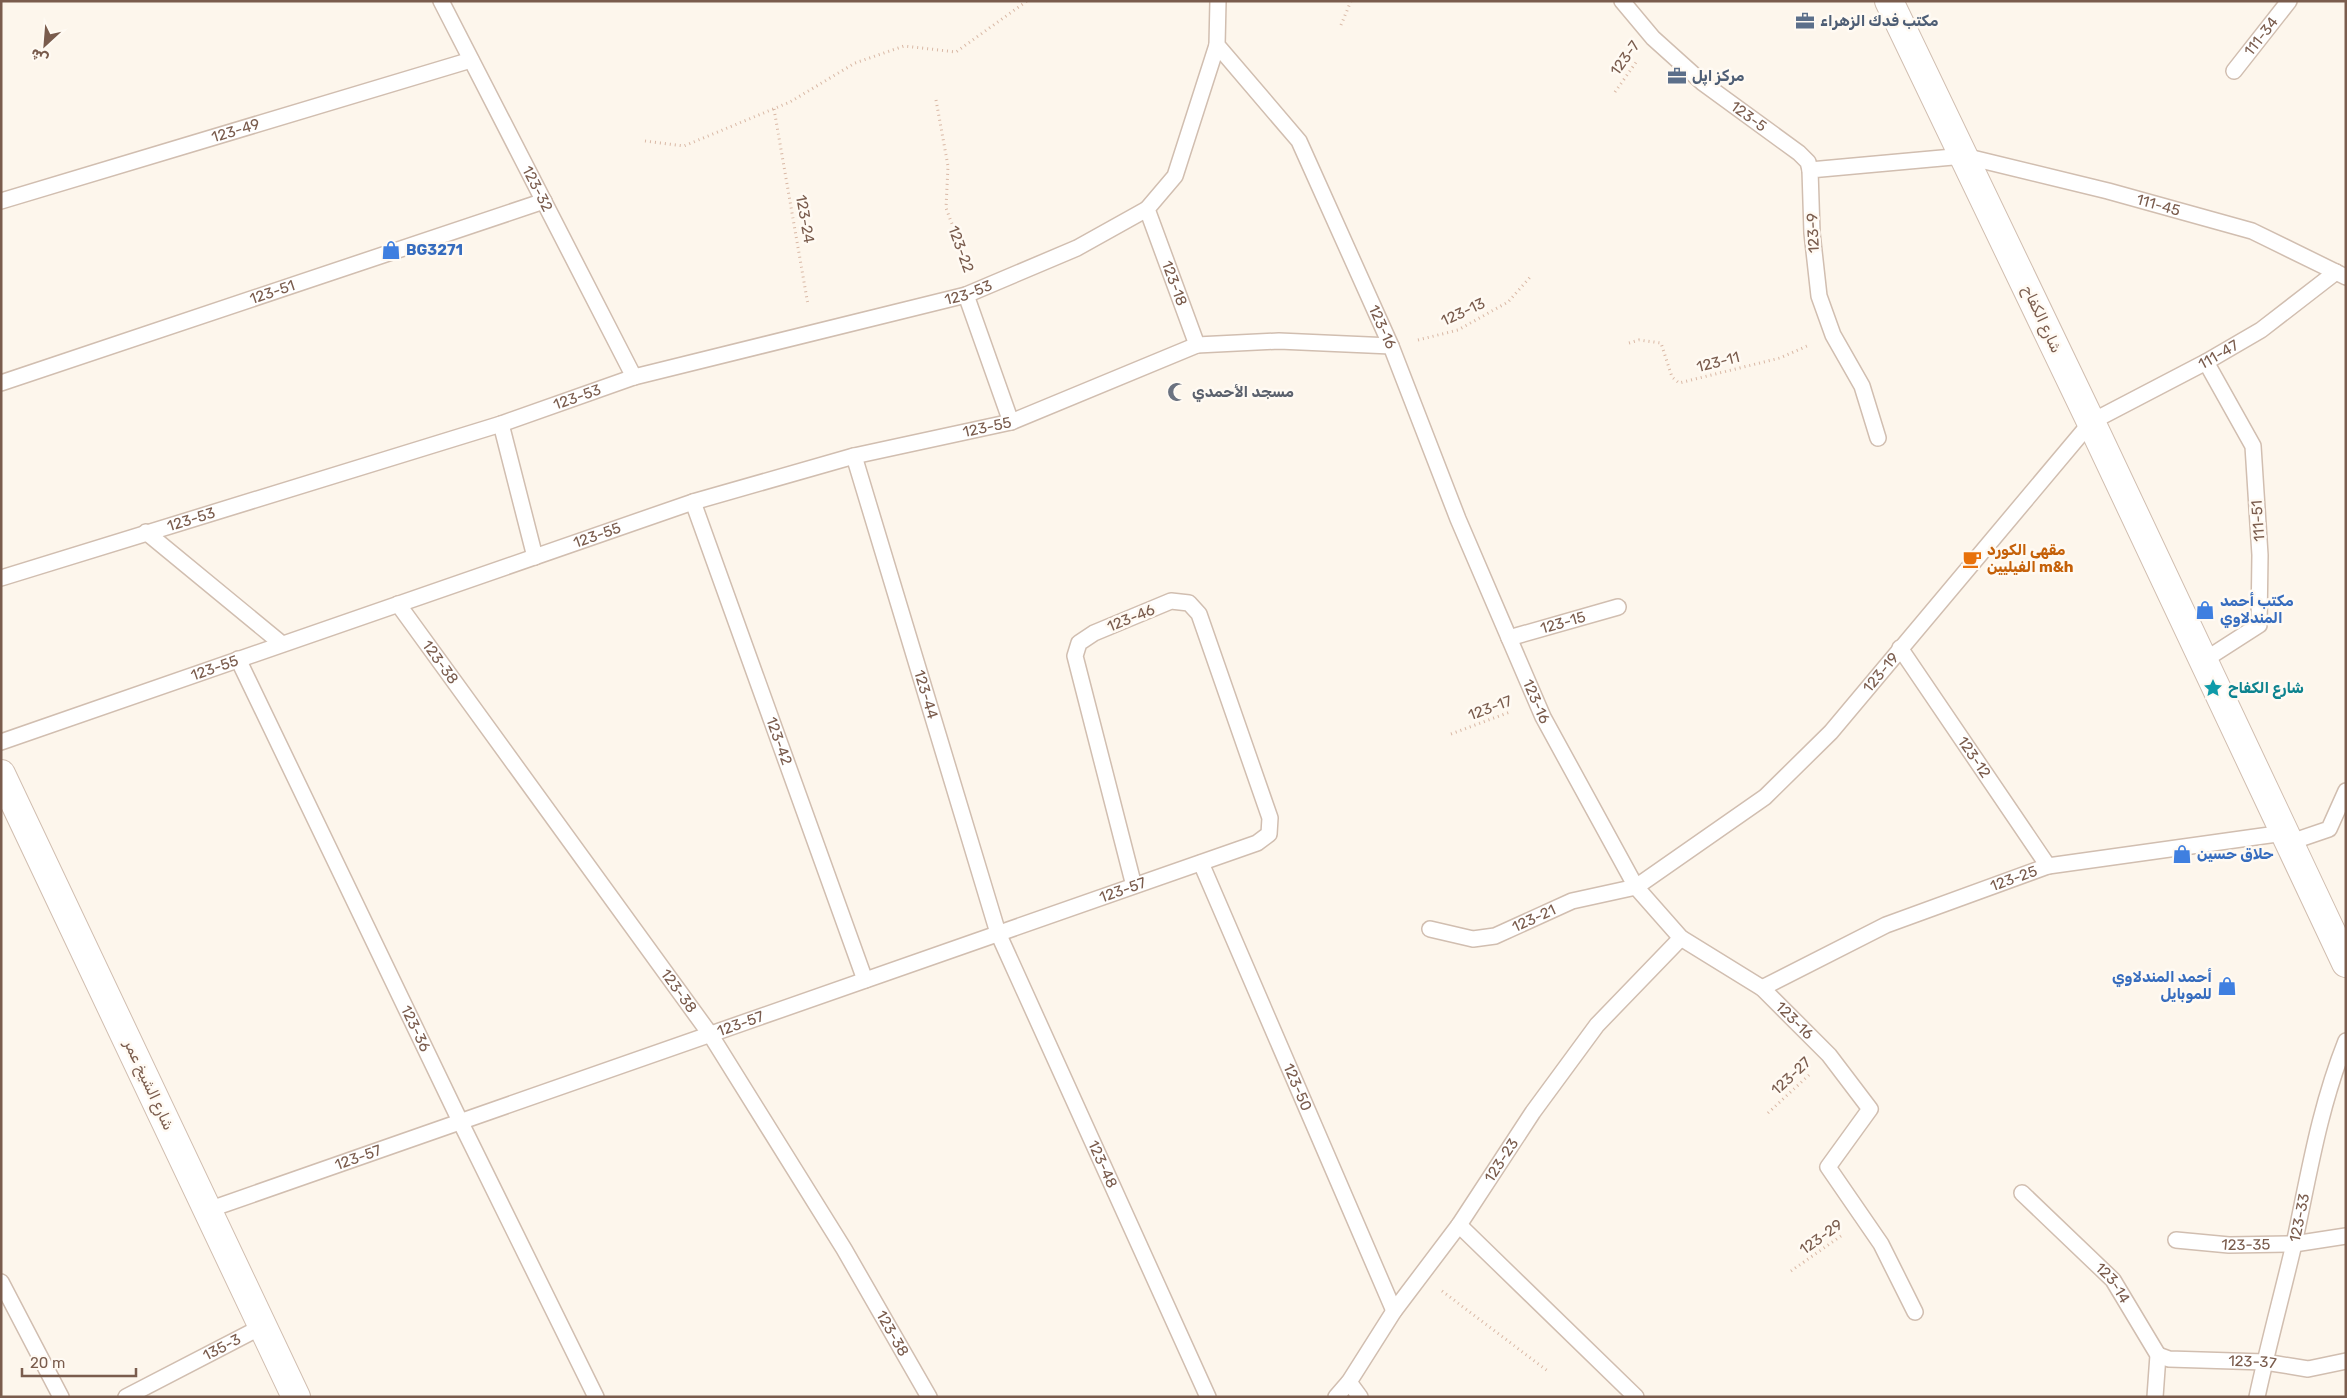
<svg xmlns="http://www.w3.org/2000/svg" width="2347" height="1398" font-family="Rubik,'Noto Sans Arabic',sans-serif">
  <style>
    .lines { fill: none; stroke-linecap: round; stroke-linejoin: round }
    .service-casing { stroke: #d1beb0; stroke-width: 18 }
    .tertiary-casing { stroke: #d1beb0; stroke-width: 30 }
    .path { stroke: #d9b8a5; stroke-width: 3; stroke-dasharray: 1 4; stroke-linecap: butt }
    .service { stroke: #fff; stroke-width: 15 }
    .tertiary { stroke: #fff; stroke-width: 28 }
    .labels { text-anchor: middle; stroke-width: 5; stroke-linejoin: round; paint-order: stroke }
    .service-label { font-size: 15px; font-weight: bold; fill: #4e5e75; stroke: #fffaf3; text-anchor: start }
    .street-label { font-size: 15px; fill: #7a5c4d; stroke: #fffaf3 }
    .shop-label { font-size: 15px; font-weight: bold; fill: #366cbe; stroke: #fffaf3; text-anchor: start }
    .worship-label { font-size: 15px; font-weight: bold; fill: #5b616d; stroke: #fffaf3; text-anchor: start }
    .food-label { font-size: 15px; font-weight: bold; fill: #c56008; stroke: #fffaf3; text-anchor: start }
    .culture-label { font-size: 15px; font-weight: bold; fill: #0d838f; stroke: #fffaf3; text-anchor: start }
  </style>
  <rect width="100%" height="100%" fill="#fdf6ec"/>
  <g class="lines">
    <!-- service casing -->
    <g class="service-casing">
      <g id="service">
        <path id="s1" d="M441 1 634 377"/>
        <path id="s2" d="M1218 1 1217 45 1299 141 1391 346 1458 519 1543 717 1636 887 1681 938 1762 988 1829 1055 1870 1109 1828 1167 1881 1244 1915 1312"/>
        <path id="s3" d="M1622 1 1653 38 1703 83 1799 153 1808 162 1810 170"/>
        <path id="s4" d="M1217 45 1175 176 1147 209 1197 345 1279 341 1391 346"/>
        <path id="s5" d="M2234 71 2289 1"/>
        <path id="s6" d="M1 201 471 60"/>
        <polyline points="966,295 1011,422"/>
        <path id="s7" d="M1 383 544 201"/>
        <polyline points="501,424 535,557"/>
        <path id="s8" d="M1878 438 1862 386 1833 335 1819 296 1812 233 1810 170 1964 156 2108 191 2252 231 2346 277"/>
        <path id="s9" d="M854 456 998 933 1208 1397"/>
        <path id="s10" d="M693 502 865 980"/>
        <polyline points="146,532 282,644"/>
        <path id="s11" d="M1 578 501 424 634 377 966 295 1077 248 1147 209"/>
        <path id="s12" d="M398 604 710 1034 844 1249 929 1397"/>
        <path id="s13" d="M1509 638 1618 607"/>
        <path id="s14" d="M1900 648 2048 866"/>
        <path id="s15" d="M238 659 460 1121 596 1397"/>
        <polyline points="2203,661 2259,625 2260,555 2253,446 2206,362"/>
        <path id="s16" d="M1 742 693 502 854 456 1011 422 1197 345"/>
        <polyline points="2288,843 2329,829 2346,791"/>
        <path id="s17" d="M1201 863 1394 1311"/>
        <path id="s18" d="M1430 929 1473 939 1495 936 1572 901 1636 887 1765 797 1831 732 2091 422 2206 362 2261 330 2336 272"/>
        <path id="s19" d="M1762 988 1886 925 2048 866 2284 833"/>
        <path id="s20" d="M2022 1193 2113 1280 2158 1355 2155 1397"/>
        <path id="s21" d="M208 1210 1257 843 1269 834 1270 818 1199 614 1189 603 1171 601 1094 633 1079 643 1075 656 1134 886"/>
        <polyline points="1459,1225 1636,1397"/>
        <path id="s22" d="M2176 1240 2229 1245 2294 1244 2346 1236"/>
        <polyline points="1,1282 61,1397"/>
        <path id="s23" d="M2158 1355 2169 1359 2265 1362 2308 1369 2346 1361"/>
        <polyline points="1349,1382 1360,1397"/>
        <path id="s24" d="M126 1397 263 1326"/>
        <path id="s25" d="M1336 1397 1349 1382 1394 1311 1459 1225 1533 1112 1597 1025 1681 938"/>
        <path id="s26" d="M2257 1397C2268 1346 2282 1295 2294 1244 2309 1174 2319 1109 2346 1041"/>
      </g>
    </g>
    <!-- tertiary casing -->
    <g class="tertiary-casing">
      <g id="tertiary">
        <polyline points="1889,1 2091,422 2346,963"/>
        <polyline points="1,774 296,1397"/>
      </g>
    </g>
    <!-- path -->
    <g class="path">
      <polyline points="1341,25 1351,1"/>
      <polyline points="1615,92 1637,61"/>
      <polyline points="936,100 948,166 946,208 967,264"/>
      <polyline points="774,109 808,305"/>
      <polyline points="645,141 684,146 790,102 855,63 904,46 956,52 1027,1"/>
      <polyline points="1418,340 1458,330 1508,302 1532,275"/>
      <polyline points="1629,343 1639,340 1661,343 1672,377 1679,383 1780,358 1807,346"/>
      <polyline points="1451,734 1510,712"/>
      <polyline points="1768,1113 1809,1075"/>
      <polyline points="1791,1271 1841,1236"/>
      <polyline points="1442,1291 1549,1372"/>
    </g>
    <!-- service -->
    <use href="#service" class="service"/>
    <!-- tertiary -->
    <use href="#tertiary" class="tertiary"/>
  </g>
  <!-- icons -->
  <defs>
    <g id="office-bare" transform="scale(1.5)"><path d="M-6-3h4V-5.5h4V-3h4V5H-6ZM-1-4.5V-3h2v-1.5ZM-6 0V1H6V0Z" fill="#5c6f8a" stroke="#fffaf3" stroke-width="2.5" paint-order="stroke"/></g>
    <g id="shop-bare" transform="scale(1.5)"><path d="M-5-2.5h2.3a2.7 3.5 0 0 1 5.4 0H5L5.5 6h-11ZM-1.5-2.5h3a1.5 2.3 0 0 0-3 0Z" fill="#3f7fe0" stroke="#fffaf3" stroke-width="2.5" paint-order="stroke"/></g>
    <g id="mosque-bare" transform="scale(1.5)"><path d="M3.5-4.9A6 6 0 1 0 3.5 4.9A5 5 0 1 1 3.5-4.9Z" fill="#6b7280" stroke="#fffaf3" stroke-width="2.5" paint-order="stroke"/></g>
    <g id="cafe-bare" transform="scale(1.5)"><path d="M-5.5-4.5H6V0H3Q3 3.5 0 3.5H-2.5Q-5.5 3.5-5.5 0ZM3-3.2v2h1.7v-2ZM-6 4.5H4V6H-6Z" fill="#e8710a" stroke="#fffaf3" stroke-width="2.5" paint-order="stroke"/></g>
    <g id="sight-bare" transform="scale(1.5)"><path d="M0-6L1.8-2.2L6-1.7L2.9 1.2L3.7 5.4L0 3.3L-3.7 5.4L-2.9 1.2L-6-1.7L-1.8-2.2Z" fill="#0f9aa8" stroke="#fffaf3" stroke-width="2.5" paint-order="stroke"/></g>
  </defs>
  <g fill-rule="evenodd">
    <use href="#office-bare" x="1805" y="21"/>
    <use href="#office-bare" x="1677" y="76"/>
    <use href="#shop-bare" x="391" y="250"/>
    <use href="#mosque-bare" x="1177" y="392"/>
    <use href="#cafe-bare" x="1972" y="559"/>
    <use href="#shop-bare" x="2205" y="610"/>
    <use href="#sight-bare" x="2213" y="688"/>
    <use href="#shop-bare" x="2182" y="854"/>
    <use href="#shop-bare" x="2227" y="986"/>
  </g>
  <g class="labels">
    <!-- service labels -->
    <g class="service-label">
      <text x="1820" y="26">مكتب فدك الزهراء</text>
      <text x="1692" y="81">مركز اپل</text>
    </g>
    <!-- street labels -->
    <g class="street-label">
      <text dy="5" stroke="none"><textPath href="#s5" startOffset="44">111-34</textPath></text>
      <text transform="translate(1625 58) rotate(-54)" y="5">123-7</text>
      <text dy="5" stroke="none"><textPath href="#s3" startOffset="172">123-5</textPath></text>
      <text dy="5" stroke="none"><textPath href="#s6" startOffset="245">123-49</textPath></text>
      <text dy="5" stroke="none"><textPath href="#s1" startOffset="211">123-32</textPath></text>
      <text dy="5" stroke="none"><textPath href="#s8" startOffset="636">111-45</textPath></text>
      <text transform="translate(805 219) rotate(80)" y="5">123-24</text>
      <text transform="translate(1813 233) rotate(-93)" y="5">123-9</text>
      <text transform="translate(961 249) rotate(70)" y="5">123-22</text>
      <text dy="5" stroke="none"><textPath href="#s4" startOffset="260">123-18</textPath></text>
      <text dy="5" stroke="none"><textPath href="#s7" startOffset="286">123-51</textPath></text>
      <text dy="5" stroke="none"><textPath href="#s11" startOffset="1009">123-53</textPath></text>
      <text transform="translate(1463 312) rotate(-25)" y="5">123-13</text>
      <text transform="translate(2042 319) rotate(65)" y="5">شارع الكفاح</text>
      <text dy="5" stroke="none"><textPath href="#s2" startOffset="374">123-16</textPath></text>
      <text dy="5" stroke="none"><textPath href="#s18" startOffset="1015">111-47</textPath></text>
      <text transform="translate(1718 362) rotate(-14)" y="5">123-11</text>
      <text dy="5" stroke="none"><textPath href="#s11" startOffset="604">123-53</textPath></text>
      <text dy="5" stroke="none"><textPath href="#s16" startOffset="1036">123-55</textPath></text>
      <text dy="5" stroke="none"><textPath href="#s11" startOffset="199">123-53</textPath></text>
      <text transform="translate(2258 521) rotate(-94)" y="5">111-51</text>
      <text dy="5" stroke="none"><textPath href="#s16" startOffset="631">123-55</textPath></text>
      <text transform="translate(1131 618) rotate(-22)" y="5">123-46</text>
      <text dy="5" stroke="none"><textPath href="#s13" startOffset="56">123-15</textPath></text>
      <text dy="5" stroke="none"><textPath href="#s12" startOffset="72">123-38</textPath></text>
      <text dy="5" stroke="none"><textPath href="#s16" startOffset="226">123-55</textPath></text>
      <text dy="5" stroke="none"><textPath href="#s18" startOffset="544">123-19</textPath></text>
      <text dy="5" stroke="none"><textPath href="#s9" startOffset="249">123-44</textPath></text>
      <text dy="5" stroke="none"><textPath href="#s2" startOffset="779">123-16</textPath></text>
      <text transform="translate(1490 708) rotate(-20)" y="5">123-17</text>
      <text dy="5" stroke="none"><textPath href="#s10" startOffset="254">123-42</textPath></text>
      <text dy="5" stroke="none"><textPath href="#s14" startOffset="132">123-12</textPath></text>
      <text dy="5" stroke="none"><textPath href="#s19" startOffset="275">123-25</textPath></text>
      <text dy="5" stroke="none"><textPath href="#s21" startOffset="969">123-57</textPath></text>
      <text dy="5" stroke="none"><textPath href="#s18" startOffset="109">123-21</textPath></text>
      <text dy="5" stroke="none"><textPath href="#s12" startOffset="478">123-38</textPath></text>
      <text dy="5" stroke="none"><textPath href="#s2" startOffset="1199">123-16</textPath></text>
      <text dy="5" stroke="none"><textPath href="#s21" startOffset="564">123-57</textPath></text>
      <text dy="5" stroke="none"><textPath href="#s15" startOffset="410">123-36</textPath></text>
      <text transform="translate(1791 1076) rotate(-43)" y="5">123-27</text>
      <text transform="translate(149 1085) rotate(65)" y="5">شارع الشيخ عمر</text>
      <text dy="5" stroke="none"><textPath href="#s17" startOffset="244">123-50</textPath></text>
      <text dy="5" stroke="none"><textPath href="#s21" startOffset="159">123-57</textPath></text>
      <text dy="5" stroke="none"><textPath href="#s25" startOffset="289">123-23</textPath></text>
      <text dy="5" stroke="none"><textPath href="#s9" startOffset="752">123-48</textPath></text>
      <text dy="5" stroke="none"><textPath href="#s26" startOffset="184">123-33</textPath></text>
      <text transform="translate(1821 1237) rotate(-36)" y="5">123-29</text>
      <text dy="5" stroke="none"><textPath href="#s22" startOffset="70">123-35</textPath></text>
      <text dy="5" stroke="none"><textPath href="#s20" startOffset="128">123-14</textPath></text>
      <text dy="5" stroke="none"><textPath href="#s12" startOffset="882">123-38</textPath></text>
      <text dy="5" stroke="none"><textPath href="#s24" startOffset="108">135-3</textPath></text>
      <text dy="5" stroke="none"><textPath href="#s23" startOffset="95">123-37</textPath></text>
    </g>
    <!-- shop labels -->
    <g class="shop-label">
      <text x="406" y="255">BG3271</text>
      <text x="2220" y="606">مكتب أحمد<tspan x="2220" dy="17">المندلاوي</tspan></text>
      <text x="2197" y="859">حلاق حسين</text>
      <text x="2212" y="982" text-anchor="end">أحمد المندلاوي<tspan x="2212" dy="17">للموبايل</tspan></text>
    </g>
    <!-- worship labels -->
    <g class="worship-label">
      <text x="1192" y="397">مسجد الأحمدي</text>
    </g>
    <!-- food labels -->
    <g class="food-label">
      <text x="1987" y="555">مقهى الكورد<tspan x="1987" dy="17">الفيليين m&amp;h</tspan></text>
    </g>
    <!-- culture labels -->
    <g class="culture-label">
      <text x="2228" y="693">شارع الكفاح</text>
    </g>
  </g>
  <!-- border -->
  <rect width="2347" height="1398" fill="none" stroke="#7a5c4d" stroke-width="5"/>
  <!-- north arrow -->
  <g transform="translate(45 45) rotate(206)" stroke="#fffaf3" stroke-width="4" paint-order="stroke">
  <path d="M0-4L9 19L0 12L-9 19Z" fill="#7a5c4d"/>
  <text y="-8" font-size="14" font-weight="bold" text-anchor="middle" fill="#7a5c4d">ش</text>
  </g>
  <!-- scale -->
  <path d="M22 1368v8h114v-8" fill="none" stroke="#7a5c4d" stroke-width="2.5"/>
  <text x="30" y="1368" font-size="15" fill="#7a5c4d" stroke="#fffaf3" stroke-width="4" paint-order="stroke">20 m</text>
</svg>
